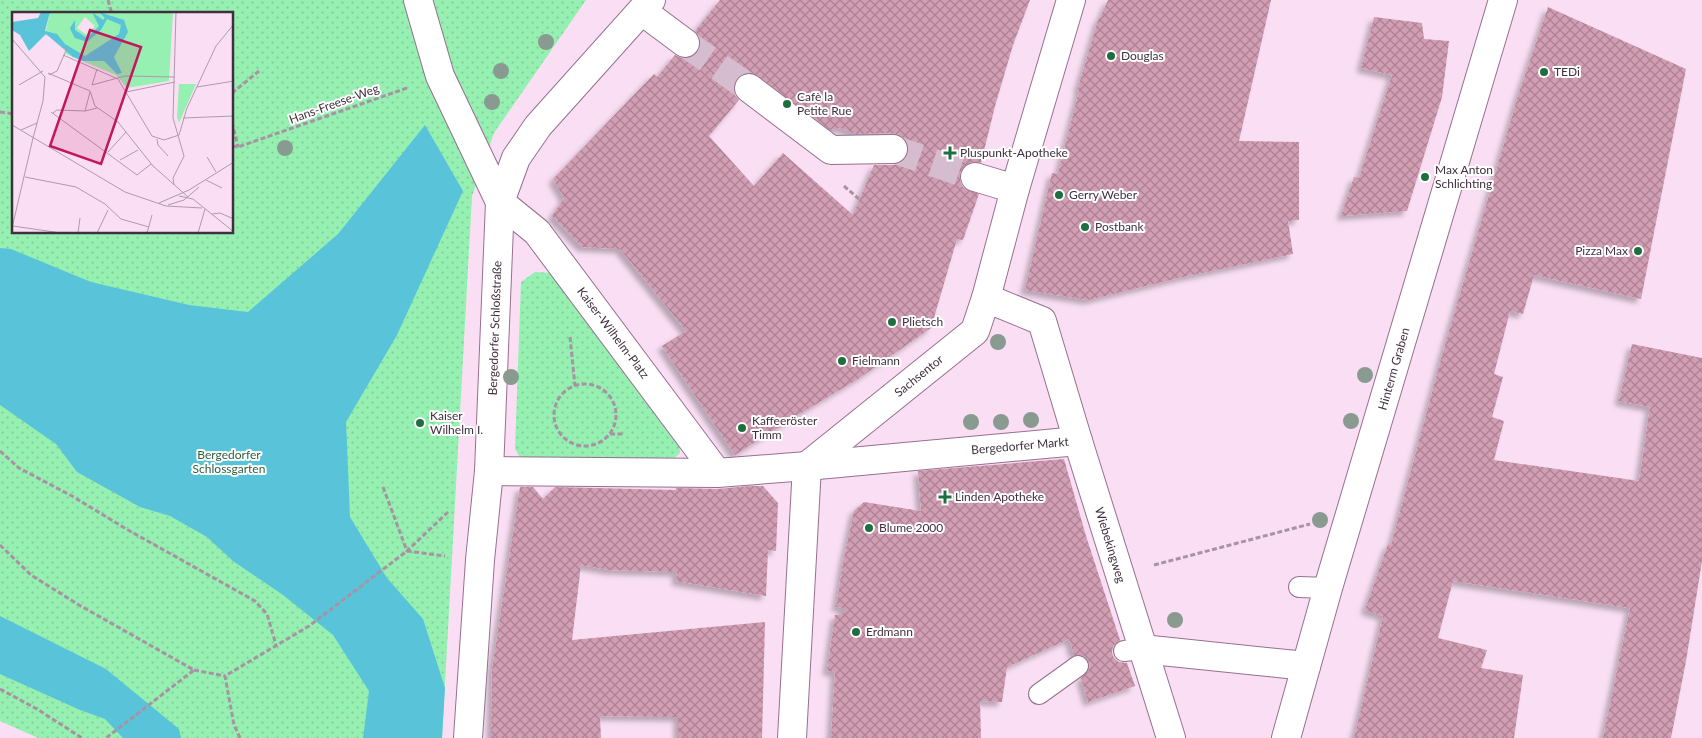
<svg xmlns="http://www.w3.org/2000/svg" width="1702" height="738" font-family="Lato,sans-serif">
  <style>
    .grass { fill: url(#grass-dots); fill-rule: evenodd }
    .water { fill: #59c4d9 }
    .building { fill: url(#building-cross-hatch); fill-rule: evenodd; filter: url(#shadow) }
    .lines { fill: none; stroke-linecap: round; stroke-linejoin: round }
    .street-tunnel { stroke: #d5bccf; stroke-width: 28; stroke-dasharray: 28 14; stroke-linecap: butt }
    .lane-casing { stroke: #976f90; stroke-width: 22 }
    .street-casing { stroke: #976f90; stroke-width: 30 }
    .path { stroke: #a892a3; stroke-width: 3; stroke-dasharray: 5 2.5; stroke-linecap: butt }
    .lane { stroke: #fff; stroke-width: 20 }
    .street { stroke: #fff; stroke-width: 28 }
    .tree { fill: #899a90 }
    .poi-dot { fill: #1e6e3f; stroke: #fff; stroke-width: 2 }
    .labels { text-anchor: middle; stroke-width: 4; stroke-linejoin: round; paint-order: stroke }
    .poi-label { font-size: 12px; fill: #402f3d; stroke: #fff; text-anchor: start }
    .street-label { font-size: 12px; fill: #402f3d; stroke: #fff }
    .park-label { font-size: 12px; fill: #2d613f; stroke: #fff }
    .inset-road { fill: none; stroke: #b099ab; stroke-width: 1 }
    .view { fill: #c2185b; fill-opacity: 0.15; stroke: #c2185b; stroke-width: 2.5 }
    .inset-edge { fill: none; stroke: #402f3d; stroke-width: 2.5 }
  </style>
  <defs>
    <pattern id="grass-dots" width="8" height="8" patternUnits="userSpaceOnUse" patternTransform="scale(1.25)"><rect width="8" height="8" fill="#95f0b1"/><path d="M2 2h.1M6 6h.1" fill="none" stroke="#82ce99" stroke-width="1.8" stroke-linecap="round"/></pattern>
    <pattern id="building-cross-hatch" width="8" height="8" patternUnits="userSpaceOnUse" patternTransform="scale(1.25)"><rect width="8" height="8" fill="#d29eb3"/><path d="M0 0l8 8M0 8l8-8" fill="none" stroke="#ac8193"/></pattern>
    <filter id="shadow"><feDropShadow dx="-4.5" dy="4.5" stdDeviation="2.5" flood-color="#0004"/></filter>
  </defs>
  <rect width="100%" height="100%" fill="#fadff4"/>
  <!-- grass -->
  <g class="grass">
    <path d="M0 0H586L494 133 472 196 442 738H38L0 721ZM14 14H232V232H14Z"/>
    <polygon points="535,272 552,273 679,437 680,453 669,463 524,464 515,449 521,282"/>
  </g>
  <!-- water -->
  <g class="water">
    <polygon points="425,125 463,191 397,335 346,422 350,517 387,578 423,619 445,688 442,738 363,738 369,691 333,635 283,595 233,561 207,537 170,516 140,507 77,472 56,444 0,405 0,248 11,249 91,282 189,305 248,312 338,234"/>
    <polygon points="0,616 106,669 179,729 181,738 123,738 105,719 80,710 0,674"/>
  </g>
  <!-- building -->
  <g class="building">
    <path d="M720 0H1030L1013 45 995 106 981 163 971 162 964 166 960 173V181L963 187 979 194 963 240 957 239 931 328 858 379 803 412 735 455 662 346 686 331 620 249 582 247 552 216 564 198 553 179 654 74 657 77 675 55 684 59 692 57 697 53 701 44 699 36 695 31ZM750 72 758 76 830 130 840 128 856 134 893 133 900 135 907 141 909 148 907 156 901 162 894 165H874L853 215 783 153 754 186 709 136 739 100 734 94V87L736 79 742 74Z"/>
    <polygon points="1108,0 1271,0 1239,141 1299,142 1299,220 1288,221 1293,254 1183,277 1088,300 1025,290 1052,173 1058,174 1079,91 1078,88 1098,20 1100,18"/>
    <polygon points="1548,7 1686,69 1641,299 1534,275 1523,314 1510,311 1494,374 1503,377 1492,417 1504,421 1494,460 1639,481 1650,407 1619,401 1632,344 1702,358 1702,561 1686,661 1671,738 1603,738 1630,608 1453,581 1438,638 1487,650 1481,668 1523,675 1514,738 1354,738 1383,616 1365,610 1388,544 1391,545 1441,359 1518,96"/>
    <polygon points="1374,17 1422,23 1424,39 1449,41 1442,97 1407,211 1341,216 1354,177 1359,178 1392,75 1361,68"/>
    <polygon points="1064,459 1086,536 1120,640 1113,646 1112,653 1114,658 1119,662 1127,663 1135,686 1088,702 1081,678 1089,671 1090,664 1087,659 1083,655 1074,655 1069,639 1007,667 1002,702 980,701 981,738 831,738 835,672 827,671 835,615 843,614 843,608 836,607 843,563 854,511 864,502 921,511 918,471"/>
    <polygon points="750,486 763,486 778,503 776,551 768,550 766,596 676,581 677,572 610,570 581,565 572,640 765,622 762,738 678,738 678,717 600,716 601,738 491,738 492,669 520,487 533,487 543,499 555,487 676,490 676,488 717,489"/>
  </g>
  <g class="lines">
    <!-- street-tunnel -->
    <g class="street-tunnel">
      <polyline points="685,43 749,88"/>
      <polyline points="893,149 975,177"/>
    </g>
    <!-- lane casing -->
    <g class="lane-casing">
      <g id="lane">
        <polyline points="1299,587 1328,588"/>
        <polyline points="1124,651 1142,649"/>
        <polyline points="1039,694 1078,666"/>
      </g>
    </g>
    <!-- street casing -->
    <g class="street-casing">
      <g id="street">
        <polyline points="418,0 440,76 500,202 537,232 717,473"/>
        <polyline points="642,11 685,43"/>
        <polyline points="749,88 831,150 893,149"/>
        <polyline points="975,177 1015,189"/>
        <polyline points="1078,441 1171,738"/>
        <polyline points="489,471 717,473 807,466 1078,441 1042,321 986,298"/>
        <polyline points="1142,649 1306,666"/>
        <polyline points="468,738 480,560 489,471 500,202 516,158 538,126 651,0"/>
        <polyline points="792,738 807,466 975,331 986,298 1015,189 1071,0"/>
        <polyline points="1286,738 1328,588 1503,0"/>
      </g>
    </g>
    <!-- path -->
    <g class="path">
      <polyline points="108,0 112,14"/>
      <polyline points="232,93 259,71"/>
      <polyline points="0,112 14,114"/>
      <polyline points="232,122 238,147"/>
      <polyline points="232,146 238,147 407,88"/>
      <polyline points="844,186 859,199"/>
      <polyline points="570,337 575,386"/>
      <circle cx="585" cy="415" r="31"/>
      <polyline points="610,434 624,434"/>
      <polyline points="0,451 19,468 72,496 128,530 255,601 267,614 276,645"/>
      <polyline points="383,487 407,551 448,512"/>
      <polyline points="0,545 31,575 79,605 194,670 106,738"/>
      <polyline points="1154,565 1310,524"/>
      <polyline points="194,670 225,676"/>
      <polyline points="0,689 37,709 82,738"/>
      <polyline points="240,738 234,725 225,676 309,626 407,551 445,556"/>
    </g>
    <!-- lane -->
    <use href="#lane" class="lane"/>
    <!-- street -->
    <use href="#street" class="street"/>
  </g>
  <!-- trees -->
  <g class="tree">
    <circle cx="546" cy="42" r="8"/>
    <circle cx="501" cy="71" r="8"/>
    <circle cx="492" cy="102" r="8"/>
    <circle cx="285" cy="148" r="8"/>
    <circle cx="998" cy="342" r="8"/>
    <circle cx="1365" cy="375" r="8"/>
    <circle cx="511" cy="377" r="8"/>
    <circle cx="1031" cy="420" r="8"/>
    <circle cx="1351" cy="421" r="8"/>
    <circle cx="971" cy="422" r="8"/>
    <circle cx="1001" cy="422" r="8"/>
    <circle cx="1320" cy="520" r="8"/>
    <circle cx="1175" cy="620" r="8"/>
  </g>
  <!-- markers -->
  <g class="poi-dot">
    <circle cx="1111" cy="56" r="5"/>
    <circle cx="1544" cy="72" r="5"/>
    <circle cx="787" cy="104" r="5"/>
    <path d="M947.5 145.5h5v5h5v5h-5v5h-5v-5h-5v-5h5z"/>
    <circle cx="1425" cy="177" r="5"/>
    <circle cx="1059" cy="195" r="5"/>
    <circle cx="1085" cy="227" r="5"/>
    <circle cx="1638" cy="251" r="5"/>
    <circle cx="892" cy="322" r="5"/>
    <circle cx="842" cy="361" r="5"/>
    <circle cx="420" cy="423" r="5"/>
    <circle cx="742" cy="428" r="5"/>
    <path d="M942.5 489.5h5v5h5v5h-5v5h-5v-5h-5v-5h5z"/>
    <circle cx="869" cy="528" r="5"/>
    <circle cx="856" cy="632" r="5"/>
  </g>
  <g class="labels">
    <!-- poi labels -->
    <g class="poi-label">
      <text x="1121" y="60">Douglas</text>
      <text x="1554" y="76">TEDi</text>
      <text x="797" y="101">Cafè la<tspan x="797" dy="14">Petite Rue</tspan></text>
      <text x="960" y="157">Pluspunkt-Apotheke</text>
      <text x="1435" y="174">Max Anton<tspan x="1435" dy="14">Schlichting</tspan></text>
      <text x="1069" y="199">Gerry Weber</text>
      <text x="1095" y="231">Postbank</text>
      <text x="1628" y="255" text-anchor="end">Pizza Max</text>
      <text x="902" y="326">Plietsch</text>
      <text x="852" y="365">Fielmann</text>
      <text x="430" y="420">Kaiser<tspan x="430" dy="14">Wilhelm I.</tspan></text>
      <text x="752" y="425">Kaffeeröster<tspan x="752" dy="14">Timm</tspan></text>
      <text x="955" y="501">Linden Apotheke</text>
      <text x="879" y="532">Blume 2000</text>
      <text x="866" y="636">Erdmann</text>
    </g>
    <!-- street labels -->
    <g class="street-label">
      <text transform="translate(334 104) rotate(-20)" y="4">Hans-Freese-Weg</text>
      <text transform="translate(495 328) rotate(-88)" y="4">Bergedorfer Schloßstraße</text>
      <text transform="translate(613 333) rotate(53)" y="4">Kaiser-Wilhelm-Platz</text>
      <text transform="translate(1394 369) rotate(-74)" y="4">Hinterm Graben</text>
      <text transform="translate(919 376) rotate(-39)" y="4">Sachsentor</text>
      <text transform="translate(1020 446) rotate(-5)" y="4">Bergedorfer Markt</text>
      <text transform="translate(1110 545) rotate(73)" y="4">Wiebekingweg</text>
    </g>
    <!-- park labels -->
    <g class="park-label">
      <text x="229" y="459">Bergedorfer<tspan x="229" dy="14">Schlossgarten</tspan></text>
    </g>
  </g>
  <!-- overview -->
  <g transform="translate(12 12)">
    <rect width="221" height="221" fill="#fadff4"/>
    <path d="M38 0H161L157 69 115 76 104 63 54 42V38L39 24 33 23ZM73 5 83 14 75 23 65 16ZM167 72H184L167 111 165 105Z" fill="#95f0b1" fill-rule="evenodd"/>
    <path d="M133 3 151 4V13L133 12Z" fill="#95f0b1"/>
    <path d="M29 0H38L33 19 45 22 53 32 73 44 107 22 109 13 95 7 89 18 75 30 63 26 60 21 58 16 63 8V18L75 26 87 14 80 0 91 8 93 6 87 0 112 8 116 20 102 45 110 61 105 62 92 49H71L61 45 34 22 17 39 8 23 0 18V10L26 6Z" fill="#59c4d9"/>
    <path class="inset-road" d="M0 27 33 65M51 43 106 67 140 124 152 128 167 123M36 61 78 79 83 94 106 110 141 154 176 185M37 63 45 59 56 34M7 73 31 59M80 73 113 64 163 65M80 73 85 57M185 75 222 69M78 80 73 99 85 96M114 80 163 70M39 100 125 163 139 152M41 101 45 98 73 99M171 106 222 104M0 113 113 180 154 194 190 196M9 118 25 111M167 123 175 96 204 34 222 12M21 126 31 89 33 65M145 127 146 133 156 144M96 140 114 120M195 145 204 160M108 148 126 138M13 165 64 175 93 192 109 207 137 215M194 168 210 176M162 173 161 166 172 144 161 106 164 0M167 184 181 187 222 220M147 191 177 178 222 150M156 193 172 188 187 175M200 202 208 201 222 207M1 214 49 221M0 216 21 126M66 221 68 206M85 221 96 198M135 221 140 203M186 221 193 197"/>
    <path class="view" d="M78 18 129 35 89 152 38 134Z"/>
    <rect width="221" height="221" class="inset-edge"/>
  </g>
</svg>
